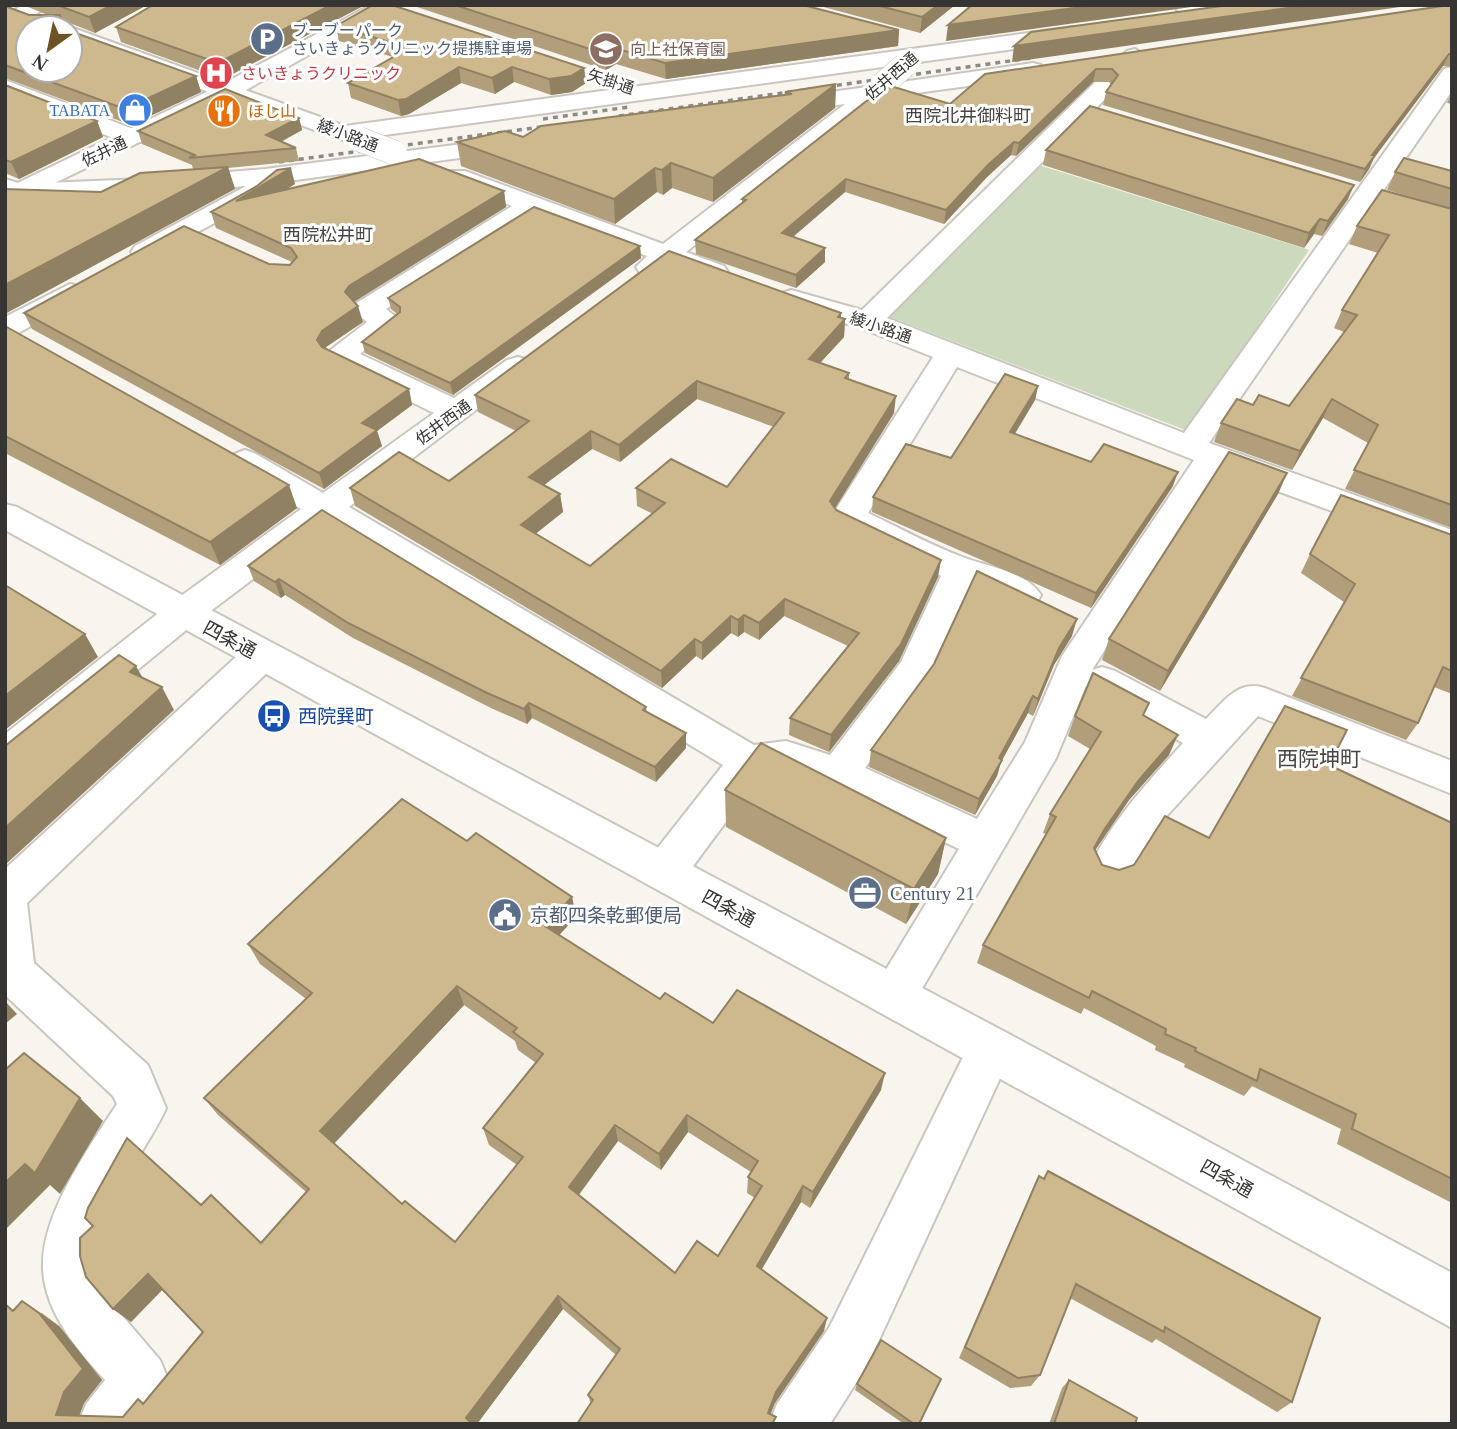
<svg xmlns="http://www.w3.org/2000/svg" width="1457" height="1429" font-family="'Times New Roman','Noto Sans JP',serif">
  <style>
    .green { fill: #ccd9ba }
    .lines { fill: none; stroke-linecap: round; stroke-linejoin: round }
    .minor-casing { stroke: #c9c6c0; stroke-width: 4 }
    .tertiary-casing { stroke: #c9c6c0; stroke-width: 4 }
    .primary-casing { stroke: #c9c6c0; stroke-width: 4 }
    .minor { fill: #fff; fill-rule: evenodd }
    .tertiary { fill: #fff; fill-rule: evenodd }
    .primary { fill: #fff; fill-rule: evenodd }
    .rail { stroke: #8d8b87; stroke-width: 3.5; stroke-dasharray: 5 5; stroke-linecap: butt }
    .minor-bridge-casing { stroke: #c9c6c0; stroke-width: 25; stroke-linecap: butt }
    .minor-bridge { stroke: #fff; stroke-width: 24 }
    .wall { fill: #b19e7a; fill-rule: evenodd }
    .shaded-wall { fill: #908163 }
    .building { fill: #ceb88e; stroke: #908163; stroke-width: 2; fill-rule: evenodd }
    .labels { text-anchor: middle; stroke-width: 6; stroke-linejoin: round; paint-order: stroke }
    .far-service-label { font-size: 16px; fill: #4e5e75; stroke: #fff; text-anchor: start }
    .far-education-label { font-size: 16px; fill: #785e54; stroke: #fff; text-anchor: start }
    .far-health-label { font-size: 16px; fill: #be3a42; stroke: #fff; text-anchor: start }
    .far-street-label { font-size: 16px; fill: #363533; stroke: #fff }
    .far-shop-label { font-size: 16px; fill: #366cbe; stroke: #fff; text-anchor: end }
    .far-food-label { font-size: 16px; fill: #c56008; stroke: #fff; text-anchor: start }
    .far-neighbourhood-label { font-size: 18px; fill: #474540; stroke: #fff }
    .street-label { font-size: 19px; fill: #363533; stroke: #fff }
    .transit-label { font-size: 19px; fill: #164399; stroke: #fff; text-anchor: start }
    .service-label { font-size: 19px; fill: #4e5e75; stroke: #fff; text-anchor: start }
    .neighbourhood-label { font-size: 21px; fill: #474540; stroke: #fff }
  </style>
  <rect width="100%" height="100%" fill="#f8f5ef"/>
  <!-- green -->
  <polygon class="green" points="1039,165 1309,250 1188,431 890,317"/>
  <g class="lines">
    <!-- minor casing -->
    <g class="minor-casing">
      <g id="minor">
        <polygon points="22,5 50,5 28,19 12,19 9,14"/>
        <polygon points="1175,5 1204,5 1219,15 1208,21 1177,10"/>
        <polygon points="70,27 345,126 1073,27 1084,34 1073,41 370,137 368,144 359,146 70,42"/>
        <path d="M1135 49 1146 56 1143 61 887 318 1184 433 1444 69 1452 67V91L1209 443 1452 530V555L1220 470 1092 670 1102 667 1115 671 1206 719C1224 701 1239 679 1265 688L1452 761V794L1258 716 1162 821 1125 881 1110 886 1095 881 1089 868C1112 820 1148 782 1183 743L1089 691 1086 686 1056 758 909 1011 893 1017 877 1011 870 996 959 849 826 786 786 773 760 776 679 885 664 890 649 885 643 872 649 859 723 765 326 524 196 622 19 767 5 772V734L170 604 301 509 234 468 229 461 234 454 245 450 256 454 323 493 434 413 328 361 324 355 367 322 351 310 355 304 512 206 447 181 443 176 447 171H465L663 244 845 104 784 112 776 110 772 105 776 100 1033 63 1041 65 1044 70 1041 75 1033 77 881 98 686 252 724 266 728 272 724 278 714 280 670 265 660 273H640L636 267 647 256 535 214 386 309 401 321 360 354 454 398 507 360 518 357 529 360 533 366 349 507 754 745 786 741 830 755 901 662 941 576 836 525 831 517 933 357 858 327 781 305 777 299 781 293 791 290 862 310 1127 51ZM957 367 1194 460 1062 656 1025 742 977 819 865 768 929 679 972 585 1023 608 1036 604 1041 595C1027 572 989 567 965 558 932 546 900 528 868 513Z"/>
        <polygon points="5,80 141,132 144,137 141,142 123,142 5,95"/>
        <polygon points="510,138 519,140 522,145 519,150 266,184 271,190 267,195 145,260 135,258 131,252 135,246 246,186 80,198 18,200 5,196 5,179 21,184 142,179 265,169"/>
        <polygon points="70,284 80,286 84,292 80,298 15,335 5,338 5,317"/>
        <path d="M261 642 274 646 280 656 274 666 27 903 34 963 148 1065 166 1108C145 1158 71 1236 102 1292L160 1360 168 1379 160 1398 141 1424H78L86 1404 105 1380C77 1350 42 1309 43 1264 43 1212 89 1147 117 1104L113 1096 5 995V869L248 646Z"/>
        <polygon points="991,1026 1007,1033 1014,1048 868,1364 830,1424 769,1424 777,1404 830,1326 975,1033"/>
      </g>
    </g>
    <!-- tertiary casing -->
    <g class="tertiary-casing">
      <polygon id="tertiary" points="371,5 398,5 237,95 5,207 5,189 221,85"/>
    </g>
    <!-- primary casing -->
    <g class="primary-casing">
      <polygon id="primary" points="5,504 17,507 1007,1033 1452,1273 1452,1328 5,530"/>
    </g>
    <!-- minor -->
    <use href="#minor" class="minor"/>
    <!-- tertiary -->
    <use href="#tertiary" class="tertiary"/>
    <!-- primary -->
    <use href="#primary" class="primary"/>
    <!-- rail -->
    <g class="rail">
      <polyline points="619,116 1031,58"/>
      <polyline points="543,119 629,107"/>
      <polyline points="279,162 556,125"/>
    </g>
    <!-- minor-bridge casing -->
    <g class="minor-bridge-casing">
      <g id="minor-bridge">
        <polyline points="882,85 905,65"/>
        <polyline points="359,139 395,153"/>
      </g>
    </g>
    <!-- minor-bridge -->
    <use href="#minor-bridge" class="minor-bridge"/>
  </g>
  <!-- wall -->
  <g class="wall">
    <polygon points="23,5 147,5 95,33 62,20 65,28 28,28 196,76 201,92 131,125 5,78 5,6 29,15 48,15"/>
    <polygon points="365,5 223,79 121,42 116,27"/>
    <polygon points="411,5 803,5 899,30 898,46 666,79 616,64 606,70"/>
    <polygon points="816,5 955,5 920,33"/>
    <polygon points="1452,5 1452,67 1443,66 1374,158 1369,169 1360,182 1103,105 1106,92 1111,85 1109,82 1093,82 1016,156 1011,155 987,177 944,224 845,192 793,237 825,248 825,262 796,288 696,254 695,240 742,203 742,199 950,104 985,74"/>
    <polygon points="336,26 584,68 586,83 572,92 551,95 514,82 495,94 461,83 409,114 401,116 351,98 348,83 393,57 339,41"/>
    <polygon points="5,84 97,121 103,137 19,179 5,173"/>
    <polygon points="836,84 835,108 713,202 672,188 663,195 657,192 615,224 461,166 457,142 523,137 784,95 785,92"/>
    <polygon points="1452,92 1452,104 1447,103"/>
    <polygon points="299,118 302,130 281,142 296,148 299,161 228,168 235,189 101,192 193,169 192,165 142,144 138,131"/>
    <polygon points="1046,150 1348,199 1322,236 1314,234 1304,248 1043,165"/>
    <polygon points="1452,171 1452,528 1345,489 1368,443 1323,418 1292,470 1214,442 1221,423 1253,405 1289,406 1344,332 1334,328 1342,310 1378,253 1349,244 1357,226 1450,209 1387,190 1395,172"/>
    <polygon points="295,184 285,190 504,191 506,207 354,301 363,322 326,347 326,349 409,389 412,405 377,431 382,446 324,489 32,329 24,313 269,264 290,265 292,262 216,228 211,212"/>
    <polygon points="640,246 641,258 453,395 365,353 362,342 397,314 391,309 388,298"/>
    <path d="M841 313V318L845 319 844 337 820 363 849 373V380L894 413 835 508 938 577 899 661 829 752 789 735 790 718 848 646 784 616 759 640 744 632 738 637 731 633 702 660 696 656 662 688 355 506 350 488 449 481 516 431 478 412 475 395ZM697 399 774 427 727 487 636 488 637 506 653 514 590 566 535 534 563 512 560 494 544 485 592 449 620 462Z"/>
    <polygon points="5,326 297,508 220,565 5,453"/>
    <polygon points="1038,386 1035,400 1015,434 1091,462 1173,486 1091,608 872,512 873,497 951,458"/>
    <polygon points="1287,473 1278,494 1160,691 1102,660 1109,639"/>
    <polygon points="1452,535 1452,694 1434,687 1418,723 1406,740 1292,696 1344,602 1301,573 1310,554"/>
    <polygon points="248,566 646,707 647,712 686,748 656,782 532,718 527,724 491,708 353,638 285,595 281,598 254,581"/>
    <polygon points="1072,636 1054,665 1033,716 1028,713 1001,762 997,776 975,815 869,767 871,750"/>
    <polygon points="1075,716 1144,716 1169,755 1129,800 1095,850 1102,865 1119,870 1209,838 1329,765 1452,823 1452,1203 1337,1144 1341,1129 1252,1086 1244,1096 1184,1067 1185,1064 1155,1050 1156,1046 1084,1008 1081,1014 977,963 983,945 1046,834 1043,833 1050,814 1090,749 1068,736"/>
    <polygon points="725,790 946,838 938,874 906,924 726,827"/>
    <path d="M467 841 572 897 576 917 559 935 660 999 713 1023 881 1090 810 1208 801 1202 762 1269 824 1331 775 1403 591 1404 588 1395 616 1355 563 1309 477 1424H5L14 1309 42 1313 59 1326 102 1380 84 1403 79 1416 123 1417 138 1399 144 1403 203 1332 162 1290 131 1322 113 1309 201 1205 261 1243 306 1192 218 1115 204 1098 306 999 260 964 248 944ZM464 1005 515 1041 518 1050 536 1063 483 1128 489 1145 517 1165 455 1242 402 1204 334 1143ZM688 1132 751 1172 748 1177 747 1193 755 1198 718 1256 675 1273 579 1195 618 1141 661 1170Z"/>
    <polygon points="1048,1171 1292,1402 1277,1412 1156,1339 1152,1343 1070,1298 1040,1375 1031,1386 1010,1388 959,1358 1032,1191 1039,1176 1043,1179"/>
    <polygon points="1069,1380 1135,1424 1049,1424 1062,1388"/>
    <polygon points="857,1384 919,1424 904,1424 855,1390"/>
  </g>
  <!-- shaded-wall -->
  <g class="shaded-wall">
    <polygon points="112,5 147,5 95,33 89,17"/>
    <polygon points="331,5 365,5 223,79 218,63"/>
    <polygon points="938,5 955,5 920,33 922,17"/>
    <polygon points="1097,5 1206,5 946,41 948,25"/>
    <polygon points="1309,5 1414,5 1012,62 1014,46"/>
    <polygon points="899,30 898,46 666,79 665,63"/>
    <polygon points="615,48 616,64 606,70 605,54"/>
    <polygon points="1449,54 1443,66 1374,158 1369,169 1360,182 1372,155"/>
    <polygon points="459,67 461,83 409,114 401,116 398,100"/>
    <polygon points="512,67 514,82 495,94 492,78"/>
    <polygon points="584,68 586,83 572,92 551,95 549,79"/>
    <polygon points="1096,69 1093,82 1016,156 1019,143"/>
    <polygon points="196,76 201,92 131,125 125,109"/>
    <polygon points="836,84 835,108 713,202 713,178"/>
    <polygon points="299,118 302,130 269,148 266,135"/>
    <polygon points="97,121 103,137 19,179 11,162"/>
    <polygon points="1014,142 1011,155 987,177 944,224 946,210 989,164"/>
    <polygon points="671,163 672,188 663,195 662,170"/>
    <polygon points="228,167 235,189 5,314 5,285"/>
    <polygon points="291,168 295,184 241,217 236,201"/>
    <polygon points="655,168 657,192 615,224 614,199"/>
    <polygon points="846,179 845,192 781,247 782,233"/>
    <polygon points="1354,185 1348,199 1322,236 1328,221"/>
    <polygon points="504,191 506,207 354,302 345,292 349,286"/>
    <polygon points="1320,219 1314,234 1304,248 1309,233"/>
    <polygon points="640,246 641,258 453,395 450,383"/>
    <polygon points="825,248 825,262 796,288 796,275"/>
    <polygon points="358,306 363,322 326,347 322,356 317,340 322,331"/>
    <polygon points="841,313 840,325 845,319 844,337 808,376 809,359"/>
    <polygon points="697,381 697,399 620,462 619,445"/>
    <polygon points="1038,386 1035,400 1007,446 1010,432"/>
    <polygon points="409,389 412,405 377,431 382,446 324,489 319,473 362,423"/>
    <polygon points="896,396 894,413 829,518 830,501"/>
    <polygon points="1332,399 1323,418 1292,470 1300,451"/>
    <polygon points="591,431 592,449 532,494 529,477"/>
    <polygon points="1178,472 1173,486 1091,608 1096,593"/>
    <polygon points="1287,473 1278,494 1160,691 1168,671"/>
    <polygon points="289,485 297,508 220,565 210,542"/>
    <polygon points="560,494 563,512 524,543 521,525"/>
    <polygon points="941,560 938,577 899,661 829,752 831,735"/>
    <polygon points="279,579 285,595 281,598 275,582"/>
    <polygon points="785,599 784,616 759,640 759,623"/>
    <polygon points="744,615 744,632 738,637 738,620"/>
    <polygon points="731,616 731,633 702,660 702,643"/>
    <polygon points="1077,619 1072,636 1054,665 1033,716 1038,699 1059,648"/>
    <polygon points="85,634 98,657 5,730 5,696"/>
    <polygon points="695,639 696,656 662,688 661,671"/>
    <polygon points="136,666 149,689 130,672"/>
    <polygon points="162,687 174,710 5,865 5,828"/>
    <polygon points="1033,696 1028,713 1001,762 997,776 975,815 979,799 999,758"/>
    <polygon points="529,703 532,718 527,724 524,709"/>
    <polygon points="686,733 686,748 656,782 655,767"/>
    <polygon points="1178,735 1169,755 1129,800 1096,849 1087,867 1094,848 1104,830 1138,781"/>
    <polygon points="946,838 938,874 906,924 914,889"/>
    <polygon points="572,897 576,917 549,946 545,926"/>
    <polygon points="457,986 464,1005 331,1147 320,1131"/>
    <polygon points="5,1001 17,1014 5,1024"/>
    <polygon points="885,1073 881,1090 810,1208 813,1192"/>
    <polygon points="80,1098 103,1121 60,1194 50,1185 5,1230 5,1183"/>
    <polygon points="687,1115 688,1132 661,1170 659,1154"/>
    <polygon points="615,1125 618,1141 573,1202 569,1187"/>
    <polygon points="803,1186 801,1202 756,1279 757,1266"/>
    <polygon points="148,1274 164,1288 131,1322 113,1309"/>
    <polygon points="558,1296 563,1309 477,1424 471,1424 466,1418"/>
    <polygon points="22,1301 59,1326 102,1380 84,1403 76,1424 56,1415"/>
    <polygon points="827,1318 824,1331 775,1403 767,1423 768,1413 776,1392"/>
  </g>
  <!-- building -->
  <g class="building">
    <polygon points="57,5 112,5 89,17"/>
    <polygon points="153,5 331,5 218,63 116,27"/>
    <polygon points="373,5 392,5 584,68 571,76 549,79 512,67 492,78 459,67 406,99 398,100 348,83 409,48 336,26"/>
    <polygon points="455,5 803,5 899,30 665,63 615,48 605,54"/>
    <polygon points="876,5 938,5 922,17"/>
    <polygon points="972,5 1097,5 948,25"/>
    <polygon points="1229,5 1309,5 1014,46 1031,32"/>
    <polygon points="1449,5 1452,5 1452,54 1449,54 1372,155 1375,155 1365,169 1106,92 1118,75 1112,69 1096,69 1019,143 1014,142 989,164 946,210 846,179 782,233 825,248 796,275 695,240 746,200 742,199 883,88 894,87 950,104 985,74"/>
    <polygon points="5,6 29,15 60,15 63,28 28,28 28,70 70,70 70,31 196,76 125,109 5,65"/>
    <polygon points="836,84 713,178 671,163 662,170 655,168 614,199 457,142 505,131 523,137 541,126 792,94 785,92"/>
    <polygon points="5,85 97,121 11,162 5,160"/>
    <polygon points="225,89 299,118 266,135 296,148 189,158 195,155 138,131"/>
    <polygon points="1090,106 1354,185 1328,221 1320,219 1309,233 1046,150"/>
    <polygon points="1404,158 1452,171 1452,189 1395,172"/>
    <polygon points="419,159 504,191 349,286 345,292 358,306 322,331 317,340 322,347 409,389 362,423 377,430 319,473 24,313 184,226 269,264 290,265 297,257 291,248 211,212 257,186 277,170 291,168 236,201"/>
    <polygon points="228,167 5,285 5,189 101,192 140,173"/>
    <polygon points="1382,190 1452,209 1452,505 1354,470 1378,425 1332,399 1300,451 1221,423 1237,399 1253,405 1259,395 1289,406 1357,315 1342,310 1389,235 1357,226"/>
    <polygon points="534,207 640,246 450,383 362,342 400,312 400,307 388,298"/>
    <path d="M669 251 841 313 838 317 845 319 809 359 849 373 845 378 896 396 830 501 836 510 941 560 901 644 831 735 790 718 859 633 785 599 759 623 744 615 738 620 731 616 702 643 695 639 661 671 350 488 399 452 449 481 529 421 475 395ZM697 381 784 413 727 487 671 459 636 488 665 503 590 566 521 525 560 494 529 477 591 431 619 445Z"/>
    <polygon points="5,326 289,485 210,542 5,436"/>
    <polygon points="1005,374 1038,386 1010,432 1091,462 1104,444 1178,472 1096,593 873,497 906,444 951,458"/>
    <polygon points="1229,452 1287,473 1168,671 1109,639"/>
    <polygon points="1341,495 1452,535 1452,671 1443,667 1418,723 1301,678 1355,584 1310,554"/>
    <polygon points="322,510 646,707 643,710 686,733 655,767 529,703 524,709 487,693 348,623 279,579 275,582 248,566"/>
    <polygon points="977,571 1077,619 1059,648 1038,699 1033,696 999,758 1002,760 979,799 871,750 934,664"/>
    <polygon points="5,585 85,634 5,696"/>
    <polygon points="119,655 136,666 130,672 162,687 5,828 5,746"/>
    <polygon points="1093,673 1149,703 1143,715 1178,735 1138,781 1104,830 1094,848 1102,865 1119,870 1134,865 1165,816 1209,838 1285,706 1347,730 1329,765 1452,823 1452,1179 1352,1129 1356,1114 1260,1069 1257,1081 1195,1051 1196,1048 1165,1034 1166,1029 1092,991 1089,998 983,945 1056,817 1050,814 1101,732 1075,716"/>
    <polygon points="761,743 946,838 914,889 725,790"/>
    <path d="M402 799 467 841 476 833 572 897 545 926 660 999 665 993 713 1023 737 990 885 1073 813 1192 803 1186 757 1266 827 1318 776 1392 768 1413 776 1417 772 1424H577L593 1400 588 1395 620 1349 558 1296 466 1418 472 1424H5V1304L13 1311 22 1301 39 1313 83 1369 64 1392 56 1415 123 1417 138 1399 143 1404 203 1332 148 1274 113 1309 86 1277 80 1256V1238L93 1226 85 1218 88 1208 127 1138 201 1205 211 1195 261 1243 309 1189 204 1098 312 993 248 944ZM457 986 517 1028 513 1032 543 1054 483 1128 523 1157 455 1242 405 1201 402 1204 320 1131ZM687 1115 758 1161 748 1177 762 1186 718 1256 697 1241 675 1273 569 1187 615 1125 659 1154Z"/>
    <polygon points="24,1053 80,1098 35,1173 25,1164 5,1183 5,1070"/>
    <polygon points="1048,1171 1320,1318 1292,1402 1165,1327 1164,1332 1076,1284 1040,1375 1018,1378 965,1347 1039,1176 1044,1179"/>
    <polygon points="881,1340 941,1379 919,1424 914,1424 857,1384"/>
    <polygon points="1069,1380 1137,1418 1135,1424 1054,1424"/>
  </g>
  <!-- icons -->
  <defs>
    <g id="parking-disc" transform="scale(1.75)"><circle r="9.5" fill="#5c6f8a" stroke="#fff"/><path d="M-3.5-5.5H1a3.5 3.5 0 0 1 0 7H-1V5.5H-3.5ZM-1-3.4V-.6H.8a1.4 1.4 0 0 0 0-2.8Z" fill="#fff"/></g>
    <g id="school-disc" transform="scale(1.75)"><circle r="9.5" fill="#8d6e63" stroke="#fff"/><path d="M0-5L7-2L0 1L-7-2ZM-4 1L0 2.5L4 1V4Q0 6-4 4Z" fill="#fff"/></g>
    <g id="hospital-disc" transform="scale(1.75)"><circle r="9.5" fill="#e0444e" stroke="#fff"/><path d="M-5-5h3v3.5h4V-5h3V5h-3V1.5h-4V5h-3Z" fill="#fff"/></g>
    <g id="shop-disc" transform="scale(1.75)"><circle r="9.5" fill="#3f7fe0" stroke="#fff"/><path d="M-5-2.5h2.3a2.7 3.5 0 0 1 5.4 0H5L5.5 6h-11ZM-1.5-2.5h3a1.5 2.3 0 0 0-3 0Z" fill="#fff"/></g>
    <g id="restaurant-disc" transform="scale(1.75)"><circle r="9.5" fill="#e8710a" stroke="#fff"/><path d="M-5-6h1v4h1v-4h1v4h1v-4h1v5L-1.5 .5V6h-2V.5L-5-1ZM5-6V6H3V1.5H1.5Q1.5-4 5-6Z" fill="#fff"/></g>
    <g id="bus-disc" transform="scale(1.75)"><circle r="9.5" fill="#1a4fb4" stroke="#fff"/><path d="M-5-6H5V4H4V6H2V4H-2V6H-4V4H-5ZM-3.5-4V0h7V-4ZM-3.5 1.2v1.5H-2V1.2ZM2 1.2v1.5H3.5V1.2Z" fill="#fff"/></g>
    <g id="office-disc" transform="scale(1.75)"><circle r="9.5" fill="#5c6f8a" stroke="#fff"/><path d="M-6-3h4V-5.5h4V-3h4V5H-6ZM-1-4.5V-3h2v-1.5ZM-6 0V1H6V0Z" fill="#fff"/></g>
    <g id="civic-disc" transform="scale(1.75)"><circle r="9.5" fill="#5c6f8a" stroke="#fff"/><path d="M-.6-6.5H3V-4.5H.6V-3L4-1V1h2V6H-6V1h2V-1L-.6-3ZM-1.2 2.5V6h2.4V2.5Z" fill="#fff"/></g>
  </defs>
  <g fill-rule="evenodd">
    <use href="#parking-disc" x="267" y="39"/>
    <use href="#school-disc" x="606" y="49"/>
    <use href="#hospital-disc" x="216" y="73"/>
    <use href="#shop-disc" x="135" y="110"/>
    <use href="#restaurant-disc" x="224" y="111"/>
    <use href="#bus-disc" x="274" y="716"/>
    <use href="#office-disc" x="865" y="893"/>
    <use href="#civic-disc" x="505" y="915"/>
  </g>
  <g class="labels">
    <!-- far-service labels -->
    <g class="far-service-label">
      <text x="292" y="36">ブーブーパーク<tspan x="292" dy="18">さいきょうクリニック提携駐車場</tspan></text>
    </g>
    <!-- far-education labels -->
    <g class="far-education-label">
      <text x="630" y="55">向上社保育園</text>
    </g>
    <!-- far-health labels -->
    <g class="far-health-label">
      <text x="241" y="79">さいきょうクリニック</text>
    </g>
    <!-- far-street labels -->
    <g class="far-street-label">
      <text transform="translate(891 76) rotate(-41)" y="6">佐井西通</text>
      <text transform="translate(611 81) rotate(18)" y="6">矢掛通</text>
      <text transform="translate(348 135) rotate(21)" y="6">綾小路通</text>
      <text transform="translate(104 151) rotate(-26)" y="6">佐井通</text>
      <text transform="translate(881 327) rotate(19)" y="6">綾小路通</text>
      <text transform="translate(443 422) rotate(-36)" y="6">佐井西通</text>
    </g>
    <!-- far-shop labels -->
    <g class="far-shop-label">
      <text x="110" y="116">TABATA</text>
    </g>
    <!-- far-food labels -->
    <g class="far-food-label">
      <text x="248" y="117">ほし山</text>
    </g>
    <!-- far-neighbourhood labels -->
    <g class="far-neighbourhood-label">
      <text x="968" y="122">西院北井御料町</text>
      <text x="328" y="241">西院松井町</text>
    </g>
    <!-- street labels -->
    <g class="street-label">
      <text transform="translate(230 639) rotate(28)" y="7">四条通</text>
      <text transform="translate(729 908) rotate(28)" y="7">四条通</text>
      <text transform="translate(1227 1178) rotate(29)" y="7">四条通</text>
    </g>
    <!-- transit labels -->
    <g class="transit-label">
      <text x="298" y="723">西院巽町</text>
    </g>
    <!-- service labels -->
    <g class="service-label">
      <text x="890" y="900">Century 21</text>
      <text x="530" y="922">京都四条乾郵便局</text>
    </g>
    <!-- neighbourhood labels -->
    <g class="neighbourhood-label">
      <text x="1319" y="766">西院坤町</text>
    </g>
  </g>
  <!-- border -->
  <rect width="1457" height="1429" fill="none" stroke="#363533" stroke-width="14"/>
  <!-- north arrow -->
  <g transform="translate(49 49) rotate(213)"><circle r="33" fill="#ffffff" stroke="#afaead" stroke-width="2"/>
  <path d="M0-5L12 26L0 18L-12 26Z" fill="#6e5325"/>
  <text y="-10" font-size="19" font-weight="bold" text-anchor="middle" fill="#363533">N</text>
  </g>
</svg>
